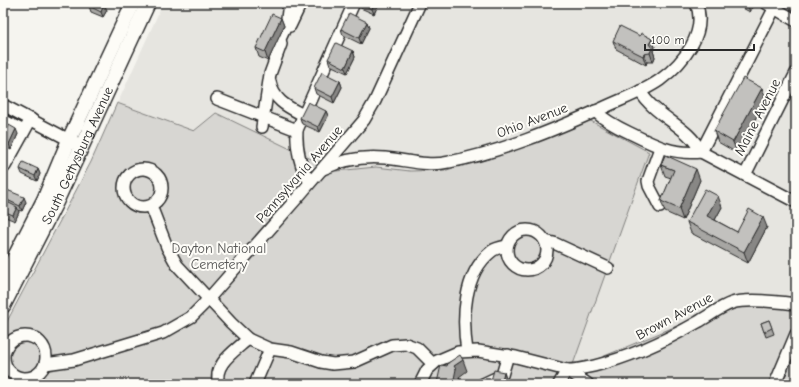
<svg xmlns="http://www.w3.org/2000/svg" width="799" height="387" font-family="'Comic Neue',sans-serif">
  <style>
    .built { fill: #e6e5e0 }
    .green { fill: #d7d6d2; stroke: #81807e }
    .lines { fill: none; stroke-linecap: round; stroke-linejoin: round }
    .minor-casing { stroke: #2b2b2b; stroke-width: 14 }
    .major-casing { stroke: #2b2b2b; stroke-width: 17 }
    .minor { stroke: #fdfcf7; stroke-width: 11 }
    .major { stroke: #fdfcf7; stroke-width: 14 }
    .wall { fill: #a7a6a3; stroke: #2b2b2b }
    .shaded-wall { fill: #888785; stroke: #2b2b2b }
    .building { fill: #c2c1be; stroke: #2b2b2b }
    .labels { text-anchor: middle; stroke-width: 4; stroke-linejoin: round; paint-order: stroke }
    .street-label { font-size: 14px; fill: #2b2b2b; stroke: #fdfcf7 }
    .park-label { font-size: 14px; fill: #565655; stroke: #fdfcf7 }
  </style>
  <rect width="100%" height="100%" fill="#f5f4ef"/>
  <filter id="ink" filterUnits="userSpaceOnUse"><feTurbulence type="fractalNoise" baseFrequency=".025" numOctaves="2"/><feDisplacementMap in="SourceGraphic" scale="8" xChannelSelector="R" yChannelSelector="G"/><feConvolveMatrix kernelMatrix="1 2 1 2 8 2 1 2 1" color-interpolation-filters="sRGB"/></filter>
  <g filter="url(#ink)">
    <!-- built -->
    <polygon class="built" points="163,3 796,3 796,384 3,384 3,329 91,162"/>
    <!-- green -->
    <polygon class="green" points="117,103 194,131 216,113 336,171 376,167 410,171 447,170 589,120 649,152 571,370 734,302 796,305 796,384 3,384 3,329 91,162"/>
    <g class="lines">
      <!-- minor casing -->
      <g class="minor-casing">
        <g id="minor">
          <polyline points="766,3 796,21"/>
          <polyline points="290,26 301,3"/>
          <path d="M270 82C274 101 288 107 303 115"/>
          <path d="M640 91C655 117 689 126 701 152L796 202"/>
          <polyline points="217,99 297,130"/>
          <polyline points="3,105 75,143"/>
          <path d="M595 111C605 121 617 127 630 133 654 145 673 155 701 152L777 3"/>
          <polyline points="3,120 24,131"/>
          <polyline points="262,127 270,74 281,44 280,39 286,26 289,3"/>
          <polyline points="3,168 5,166 31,119"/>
          <circle cx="143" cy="188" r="19"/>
          <path d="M323 169C342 160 364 156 385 158 407 160 427 167 449 162 501 152 554 130 603 108 622 99 643 92 660 80 683 63 708 33 696 3"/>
          <polyline points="745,175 796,73"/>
          <path d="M310 182C300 168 296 147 297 130L354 3"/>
          <polyline points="151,206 167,247 177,265 231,323 248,339 270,349 291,352 321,362 333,364 354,362 392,345 406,344 417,348 433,364"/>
          <polyline points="660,207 649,186 648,181 660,148"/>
          <circle cx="527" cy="250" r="20"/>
          <polyline points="545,241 554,243 608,268"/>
          <circle cx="25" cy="357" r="21"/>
          <path d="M467 351C462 319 463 273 492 251 496 248 502 247 507 246"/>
          <polyline points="45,364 74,360 163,333 191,317 203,305 298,197 364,120 375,101 420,3"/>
          <path d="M567 370C576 370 585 368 594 366 631 357 665 341 698 322 709 316 720 307 732 303 748 298 779 302 796 304"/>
          <path d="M219 384C212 365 235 351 248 339"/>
          <polyline points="255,384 270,349"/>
          <polyline points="420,384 427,370 437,361 458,352 478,351 516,357 567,370 588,384"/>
          <polyline points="483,384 502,375 508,355"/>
          <polyline points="559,384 567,370"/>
          <polyline points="775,384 796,334"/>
        </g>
      </g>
      <!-- major casing -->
      <g class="major-casing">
        <g id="major">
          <polyline points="3,280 44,200 69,140 133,3"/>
          <path id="s1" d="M3 306 56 202 148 3"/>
        </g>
      </g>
      <!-- minor -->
      <use href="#minor" class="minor"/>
      <!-- major -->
      <use href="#major" class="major"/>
    </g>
    <!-- wall -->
    <g class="wall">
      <polygon points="355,3 379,3 374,14 356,6"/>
      <polygon points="733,3 755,3 750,12"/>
      <polygon points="89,6 107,10 103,17 91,12"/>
      <polygon points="281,18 284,26 268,61 259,57 256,48"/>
      <polygon points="367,22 369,28 361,44 343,35 341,29"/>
      <polygon points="640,36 652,39 655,47 653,51 655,57 653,62 647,62 646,65 616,49 613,41"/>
      <polygon points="353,51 355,57 347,73 330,65 328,59"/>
      <polygon points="340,81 342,87 334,103 316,94 314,88"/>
      <polygon points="762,88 766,99 737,153 718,142 714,131"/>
      <polygon points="326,111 328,116 320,132 302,124 300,118"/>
      <polygon points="18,134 11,150 4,146 3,144 3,138"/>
      <polygon points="661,165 700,180 683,220 665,212 661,201 671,178 665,176"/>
      <polygon points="20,169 38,169 40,174 37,181 22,174"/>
      <polygon points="3,198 26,202 22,211 18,210 19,212 15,221 3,216 3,200 4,201"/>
      <polygon points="722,207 715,220 737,232 767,227 748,263 691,233 687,222"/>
      <polygon points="769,320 774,334 766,337 761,323"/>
    </g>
    <!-- shaded-wall -->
    <g class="shaded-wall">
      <polygon points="374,3 379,3 374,14 372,9"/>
      <polygon points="747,3 755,3 750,12 747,4"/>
      <polygon points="104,4 107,10 103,17 101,12"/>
      <polygon points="281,18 284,26 268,61 265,52"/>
      <polygon points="367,22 369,28 361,44 359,38"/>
      <polygon points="652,39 655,47 653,51 655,57 653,62 650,53 649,44"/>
      <polygon points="353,51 355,57 347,73 345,68"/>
      <polygon points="644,54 647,62 646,65 643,56"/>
      <polygon points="340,81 342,87 334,103 332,97"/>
      <polygon points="762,88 766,99 737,153 733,142"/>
      <polygon points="326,111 328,116 320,132 318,127"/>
      <polygon points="16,129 18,134 11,150 9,144"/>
      <polygon points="38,169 40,174 37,181 35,176"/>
      <polygon points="696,169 700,180 683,220 679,209"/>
      <polygon points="718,196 722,207 711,227 707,216"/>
      <polygon points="24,197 26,202 22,211 20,206"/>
      <polygon points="17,207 19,212 15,221 13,215"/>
      <polygon points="763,217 767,227 748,263 744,252"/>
      <polygon points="463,360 467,371 459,377 460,380 459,384 453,384 454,366"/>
      <polygon points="504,372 507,381 506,384 501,384"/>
    </g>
    <!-- building -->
    <g class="building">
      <polygon points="90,3 102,3 104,4 101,12 89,6"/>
      <polygon points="360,3 374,3 372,9"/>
      <polygon points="349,13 367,22 359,38 341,29"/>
      <polygon points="272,14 281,18 265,52 256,48"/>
      <polygon points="620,26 640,36 641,33 652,39 649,44 652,48 650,53 644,54 643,56 613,41"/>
      <polygon points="336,43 353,51 345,68 328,59"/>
      <polygon points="322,72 340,81 332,97 314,88"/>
      <polygon points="743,78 762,88 733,142 714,131"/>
      <polygon points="308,102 326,111 318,127 300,118"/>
      <polygon points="9,125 16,129 9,144 3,141 3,138"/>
      <polygon points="665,155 696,169 679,209 661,201 674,170 661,165"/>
      <polygon points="23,162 38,169 35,176 20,169"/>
      <polygon points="705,189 718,196 707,216 737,232 749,209 763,217 744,252 687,222"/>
      <polygon points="7,190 24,197 20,206 3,198"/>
      <polygon points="3,200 17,207 13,215 3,211"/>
      <polygon points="769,320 772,328 764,332 761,323"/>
      <polygon points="460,355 463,360 454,366 456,369 453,384 443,384 437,383 441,365 447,366 448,363"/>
      <polygon points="494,370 504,372 501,384 490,384"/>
    </g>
  </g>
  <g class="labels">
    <!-- street labels -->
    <g class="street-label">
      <text transform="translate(757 117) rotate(-63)" y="5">Maine Avenue</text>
      <text transform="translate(532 120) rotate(-21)" y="5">Ohio Avenue</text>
      <text dy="5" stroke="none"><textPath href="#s1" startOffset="168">South Gettysburg Avenue</textPath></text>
      <text transform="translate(299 174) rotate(-49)" y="5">Pennsylvania Avenue</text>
      <text transform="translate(674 316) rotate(-28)" y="5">Brown Avenue</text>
    </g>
    <!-- park labels -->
    <g class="park-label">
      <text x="219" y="253">Dayton National<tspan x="219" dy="16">Cemetery</tspan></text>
    </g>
  </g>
  <!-- margin -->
  <rect width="799" height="387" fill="none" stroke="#fdfcf7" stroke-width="16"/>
  <rect x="8" y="8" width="783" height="371" fill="none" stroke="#2b2b2b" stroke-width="1.5" filter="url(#ink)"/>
  <!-- scale -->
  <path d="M645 44v6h109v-6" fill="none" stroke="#2b2b2b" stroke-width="2"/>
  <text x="651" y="44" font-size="12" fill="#2b2b2b" stroke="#fdfcf7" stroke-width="3" paint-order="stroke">100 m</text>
</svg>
